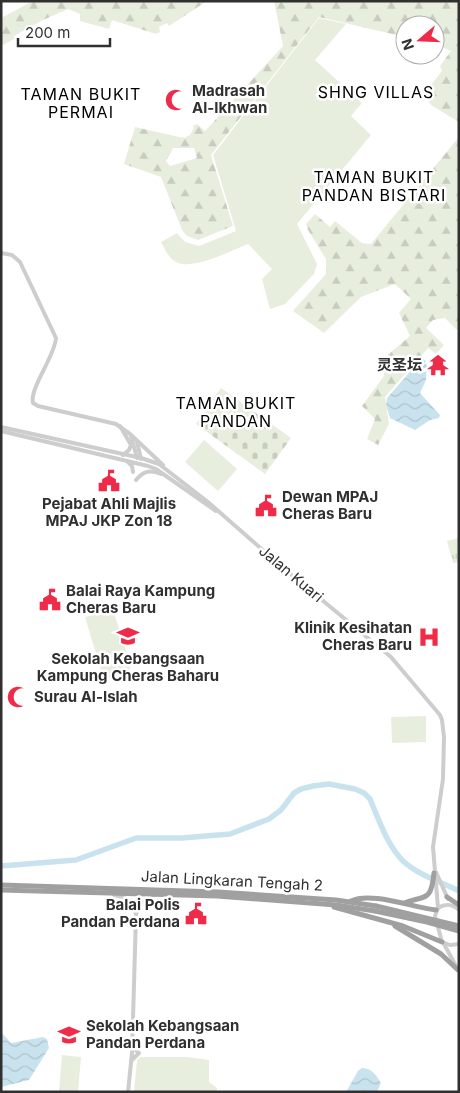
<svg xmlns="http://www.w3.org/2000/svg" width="460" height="1093" font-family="Inter,'Noto Sans SC',sans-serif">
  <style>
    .grass { fill: #e8eede }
    .forest { fill: url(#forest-firs); fill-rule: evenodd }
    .cemetery { fill: url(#cemetery-stones) }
    .park { fill: url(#park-tufts) }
    .water { fill: url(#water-waves) }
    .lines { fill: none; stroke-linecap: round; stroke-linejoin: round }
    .river { stroke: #c9e3ee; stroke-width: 5.5 }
    .tertiary { stroke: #cdcdcd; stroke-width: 4 }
    .trunk { stroke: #a0a0a0; stroke-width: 5 }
    .trunk-bridge { stroke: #a0a0a0; stroke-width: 5 }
    .labels { text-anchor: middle; stroke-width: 5; stroke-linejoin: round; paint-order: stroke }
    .poi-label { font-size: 15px; font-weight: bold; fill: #303030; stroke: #fff; text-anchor: start }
    .street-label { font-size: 15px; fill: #303030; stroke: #fff }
    .neighbourhood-label { font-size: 16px; letter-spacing: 1px; fill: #000; stroke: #fff }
  </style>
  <defs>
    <pattern id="forest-firs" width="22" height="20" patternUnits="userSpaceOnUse" patternTransform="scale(1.25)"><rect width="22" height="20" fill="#e8eede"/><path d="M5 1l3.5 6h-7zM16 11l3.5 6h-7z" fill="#c7ccbf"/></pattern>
    <pattern id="cemetery-stones" width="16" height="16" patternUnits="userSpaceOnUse" patternTransform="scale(1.25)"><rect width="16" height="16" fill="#e8eede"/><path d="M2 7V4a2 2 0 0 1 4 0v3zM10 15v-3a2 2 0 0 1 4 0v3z" fill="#c7ccbf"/></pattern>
    <pattern id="park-tufts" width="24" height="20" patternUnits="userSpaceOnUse" patternTransform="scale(1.25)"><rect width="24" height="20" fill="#e8eede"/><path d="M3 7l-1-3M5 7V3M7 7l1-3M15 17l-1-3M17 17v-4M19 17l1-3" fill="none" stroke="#c7ccbf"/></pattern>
    <pattern id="water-waves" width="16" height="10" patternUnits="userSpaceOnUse" patternTransform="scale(1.25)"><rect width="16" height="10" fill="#c9e3ee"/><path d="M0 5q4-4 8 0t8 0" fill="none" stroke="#adc3cc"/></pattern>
  </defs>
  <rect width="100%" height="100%" fill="#fff"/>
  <!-- grass -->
  <g class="grass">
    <path d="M319 18 346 24 315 60 362 103 351 116 371 135 297 224 317 264 314 274 285 304 270 309 262 279 272 269 248 244C230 251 197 269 178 263 169 259 165 250 161 242L177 233 185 242 199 246 236 231 213 155Z"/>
    <polygon points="204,440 237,469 218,491 185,462"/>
    <polygon points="113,610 131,665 129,671 104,680 85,617"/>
    <polygon points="426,716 426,742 392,743 391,717"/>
    <polygon points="62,1055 81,1057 78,1092 59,1092"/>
    <polygon points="141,1057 187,1057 209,1060 209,1082 217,1088 217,1092 134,1092 137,1060"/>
  </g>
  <!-- forest -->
  <g class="forest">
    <polygon points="33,1 207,1 169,26 167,23 159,27 160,32 156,34 112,20 109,29 80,21 80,14 68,9 43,20 14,36 14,39 1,46 1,18"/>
    <path d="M274 1H459V122L431 105 424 94 442 71 440 66 451 51 435 44V25H405V37L319 17 211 155 233 226 198 240 187 236 182 230 161 177 124 164 135 127 184 138 190 135 194 128 193 126 197 124 205 131 283 46ZM173 148H194L197 158 170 166 166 161Z"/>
    <polygon points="459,137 459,329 457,330 445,318 433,320 426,328 444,345 436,354 428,348 385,397 389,424 378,445 367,439 375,419 362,406 384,376 384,358 410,336 399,313 411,299 395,284 361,297 324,333 293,311 326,274 326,259 308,230 306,224 315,214 330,227 335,221 362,243 371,244"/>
  </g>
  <!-- cemetery -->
  <polygon class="cemetery" points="221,388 291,438 265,474 196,424"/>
  <!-- park -->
  <polygon class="park" points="459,538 459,562 453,563 447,541"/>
  <!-- water -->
  <g class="water">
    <polygon points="422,358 427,362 426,380 420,393 440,415 439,418 430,420 415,430 390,418 386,405 387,398"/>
    <polygon points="1,1032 11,1043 43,1037 47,1039 49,1048 29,1080 1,1087"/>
    <path d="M362 1068C373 1068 377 1077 381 1083L377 1092H346L358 1071Z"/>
  </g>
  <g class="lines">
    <!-- river -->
    <path class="river" d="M1 866 76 860 136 838H182L230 834 269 819 281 810 294 793 301 789 313 786 329 784 355 789 364 793 370 799C379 820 387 845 403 861 418 875 441 882 459 891"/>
    <!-- tertiary -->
    <g class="tertiary">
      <path d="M1 253 12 255 20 262 56 338C55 356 29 389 33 403L38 406 116 424 130 434 163 465"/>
      <polyline points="120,426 131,445 129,450 123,455"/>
      <polyline points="1,427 141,458 159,464 208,502 282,567 391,657 440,715 442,720 444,737 443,779 433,847 438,908"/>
      <polyline points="1,431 148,466 156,469 216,511"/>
      <polyline points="131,436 137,458"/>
      <polyline points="137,442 141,459"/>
      <polyline points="127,461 132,466 133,472"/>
      <path d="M136 480C144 470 151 470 161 474"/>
      <polyline points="436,872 448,899"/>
      <path d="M114 895C127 898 134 901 136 915L132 1053 128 1092"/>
      <path d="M459 910C452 904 446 903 438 908L435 916 442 942 450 945 459 944"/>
      <polyline points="136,914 141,903 155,894"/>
      <polyline points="444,944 457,968"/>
      <polyline points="131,1061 139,1053 132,1047"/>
    </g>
    <!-- trunk -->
    <g class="trunk">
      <polyline points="1,885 218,892 336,900 376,906"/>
      <polyline points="1,890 217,896 336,905 375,911"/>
      <polyline points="447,897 459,905"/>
      <path d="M351 901C371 891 414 908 436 910"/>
      <path d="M404 903C426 895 431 902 434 873"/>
      <polyline points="334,907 403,926 442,942"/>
      <polyline points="395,926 441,954 458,970"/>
    </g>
    <!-- trunk-bridge -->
    <g class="trunk-bridge">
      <polyline points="376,906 459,926"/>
      <polyline points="375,911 427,922 459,931"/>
    </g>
  </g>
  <!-- icons -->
  <defs>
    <g id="mosque-bare" transform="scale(1.725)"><path d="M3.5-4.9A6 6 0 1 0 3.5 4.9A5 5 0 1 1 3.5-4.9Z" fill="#ef2b4a" stroke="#fff" stroke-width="2.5" paint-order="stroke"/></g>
    <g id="temple-bare" transform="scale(1.725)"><path d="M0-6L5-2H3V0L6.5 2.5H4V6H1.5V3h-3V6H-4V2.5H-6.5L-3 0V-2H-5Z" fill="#ef2b4a" stroke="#fff" stroke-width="2.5" paint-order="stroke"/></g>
    <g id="civic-bare" transform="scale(1.725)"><path d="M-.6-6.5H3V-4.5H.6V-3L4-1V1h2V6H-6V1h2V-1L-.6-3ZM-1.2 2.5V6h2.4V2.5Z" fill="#ef2b4a" stroke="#fff" stroke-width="2.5" paint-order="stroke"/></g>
    <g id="school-bare" transform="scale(1.725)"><path d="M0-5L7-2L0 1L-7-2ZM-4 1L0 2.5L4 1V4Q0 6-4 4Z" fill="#ef2b4a" stroke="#fff" stroke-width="2.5" paint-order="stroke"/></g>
    <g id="hospital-bare" transform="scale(1.725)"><path d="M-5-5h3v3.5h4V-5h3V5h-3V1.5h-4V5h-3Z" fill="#ef2b4a" stroke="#fff" stroke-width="2.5" paint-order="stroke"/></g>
  </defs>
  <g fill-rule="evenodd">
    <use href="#mosque-bare" x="176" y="100"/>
    <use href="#temple-bare" x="438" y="365"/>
    <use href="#civic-bare" x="109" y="481"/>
    <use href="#civic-bare" x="266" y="506"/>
    <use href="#civic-bare" x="50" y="600"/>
    <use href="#school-bare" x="128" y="636"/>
    <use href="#hospital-bare" x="429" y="637"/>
    <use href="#mosque-bare" x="18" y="697"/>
    <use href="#civic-bare" x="196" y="914"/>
    <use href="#school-bare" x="69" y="1035"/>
  </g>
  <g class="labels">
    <!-- poi labels -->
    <g class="poi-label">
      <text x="192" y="96">Madrasah<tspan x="192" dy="17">Al-Ikhwan</tspan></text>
      <text x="422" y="370" text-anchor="end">灵圣坛</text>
      <text x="282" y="502">Dewan MPAJ<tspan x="282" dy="17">Cheras Baru</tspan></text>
      <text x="109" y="509" text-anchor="middle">Pejabat Ahli Majlis<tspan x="109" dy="17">MPAJ JKP Zon 18</tspan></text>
      <text x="66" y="596">Balai Raya Kampung<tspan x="66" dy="17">Cheras Baru</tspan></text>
      <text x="412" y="633" text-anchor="end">Klinik Kesihatan<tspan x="412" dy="17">Cheras Baru</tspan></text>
      <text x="128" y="664" text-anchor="middle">Sekolah Kebangsaan<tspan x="128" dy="17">Kampung Cheras Baharu</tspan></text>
      <text x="34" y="702">Surau Al-Islah</text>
      <text x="180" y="910" text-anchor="end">Balai Polis<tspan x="180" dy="17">Pandan Perdana</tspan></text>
      <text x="86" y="1031">Sekolah Kebangsaan<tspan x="86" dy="17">Pandan Perdana</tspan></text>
    </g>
    <!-- street labels -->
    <g class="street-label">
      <text transform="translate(291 574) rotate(40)" y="5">Jalan Kuari</text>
      <text transform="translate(232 881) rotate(3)" y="5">Jalan Lingkaran Tengah 2</text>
    </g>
    <!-- neighbourhood labels -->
    <g class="neighbourhood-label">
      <text x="376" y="98">SHNG VILLAS</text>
      <text x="81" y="100">TAMAN BUKIT<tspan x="81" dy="18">PERMAI</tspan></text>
      <text x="374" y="183">TAMAN BUKIT<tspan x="374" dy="18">PANDAN BISTARI</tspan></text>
      <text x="236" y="409">TAMAN BUKIT<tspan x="236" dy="18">PANDAN</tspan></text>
    </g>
  </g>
  <!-- border -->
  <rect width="460" height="1093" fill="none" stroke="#303030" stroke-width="5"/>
  <!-- north arrow -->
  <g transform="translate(420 40) rotate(251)"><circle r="24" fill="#ffffff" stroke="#acacac"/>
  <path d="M0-4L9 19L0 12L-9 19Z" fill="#ef2b4a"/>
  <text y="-8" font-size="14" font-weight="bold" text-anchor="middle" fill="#303030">N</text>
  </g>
  <!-- scale -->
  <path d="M18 38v8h92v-8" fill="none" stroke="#303030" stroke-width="2.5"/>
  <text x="25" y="38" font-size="15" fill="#303030" stroke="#ffffff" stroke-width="4" paint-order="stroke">200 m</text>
</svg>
